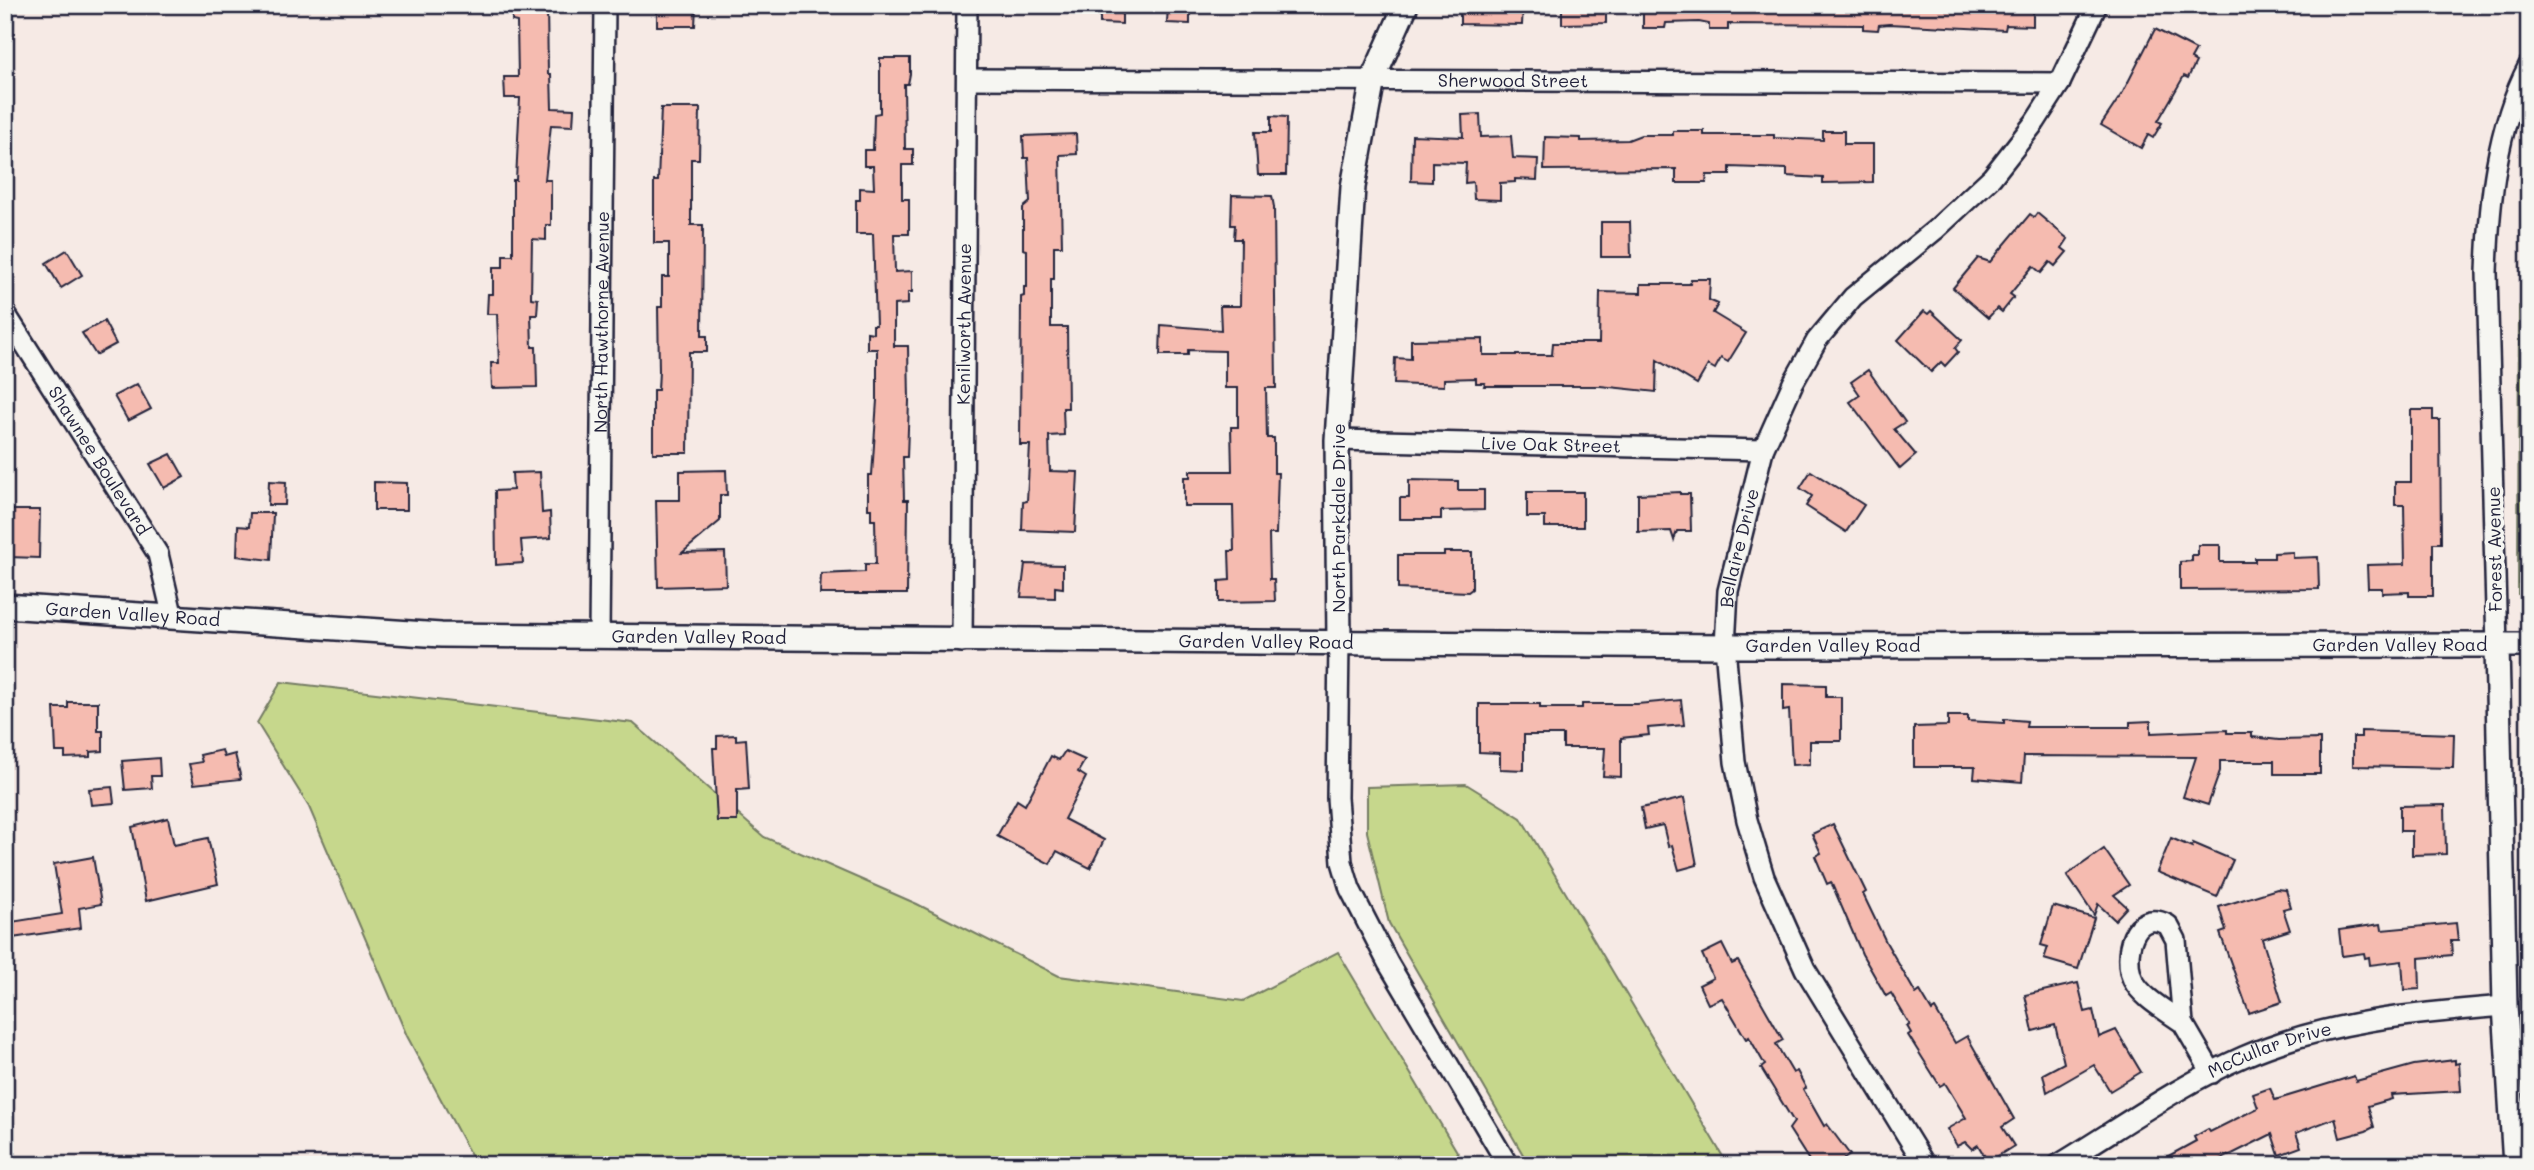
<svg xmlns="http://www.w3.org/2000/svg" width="2534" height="1170" font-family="Mali,sans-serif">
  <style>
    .green { fill: #c6d78c; stroke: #747c64; stroke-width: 2 }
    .building { fill: #f5bbb0; stroke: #22223b; stroke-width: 2 }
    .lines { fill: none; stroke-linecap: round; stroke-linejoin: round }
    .minor-casing { stroke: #22223b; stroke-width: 24 }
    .tertiary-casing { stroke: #22223b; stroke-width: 28 }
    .minor { stroke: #f6f6f2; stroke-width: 19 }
    .tertiary { stroke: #f6f6f2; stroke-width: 23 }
    .labels { text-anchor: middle; stroke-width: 7; stroke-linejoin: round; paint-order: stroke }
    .street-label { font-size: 18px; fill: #22223b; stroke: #f6f6f2 }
  </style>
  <rect width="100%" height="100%" fill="#f6eae5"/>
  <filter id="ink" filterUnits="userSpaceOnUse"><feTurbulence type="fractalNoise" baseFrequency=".0143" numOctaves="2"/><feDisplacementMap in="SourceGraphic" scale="14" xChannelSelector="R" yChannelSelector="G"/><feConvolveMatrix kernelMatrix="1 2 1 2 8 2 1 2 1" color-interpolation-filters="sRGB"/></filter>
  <g filter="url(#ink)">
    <!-- green -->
    <g class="green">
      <polygon points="2529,304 2529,594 2518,594 2519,306"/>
      <polygon points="281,682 633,723 764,837 917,904 1059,976 1243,1001 1338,952 1465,1165 476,1165 407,1036 309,807 257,723"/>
      <polygon points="1466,784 1521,818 1728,1165 1529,1165 1389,923 1367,832 1367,787"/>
    </g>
    <!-- building -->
    <g class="building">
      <polygon points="512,5 547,5 548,74 551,74 552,108 574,109 573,126 551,125 545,180 551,180 551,225 546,225 546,240 532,239 531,298 538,299 537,315 531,315 532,347 536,347 537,387 492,388 491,363 499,363 497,314 487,314 488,294 493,294 493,267 503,267 503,255 513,255 513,180 516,180 520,98 505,98 504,77 518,77 517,22 512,21"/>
      <polygon points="657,5 696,5 695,26 657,26"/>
      <polygon points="1100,5 1122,5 1122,24 1100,23"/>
      <polygon points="1168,5 1190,5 1190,24 1167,23"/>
      <polygon points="1460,5 1523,5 1522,25 1460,24"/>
      <polygon points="1562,5 1606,5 1606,23 1562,24"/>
      <polygon points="1643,5 2033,5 2033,26 2006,25 2005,30 1889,24 1879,25 1878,30 1863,29 1863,25 1728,24 1728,30 1709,30 1709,24 1699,22 1666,23 1665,28 1643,28"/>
      <polygon points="2155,29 2196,50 2191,59 2196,62 2188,78 2184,76 2158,121 2162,123 2153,138 2148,135 2141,148 2101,125 2123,92"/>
      <polygon points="880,58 910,58 910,74 908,84 904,84 905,149 913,149 913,165 902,165 902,199 909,199 909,234 894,234 895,272 912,271 912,292 908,292 908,304 894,305 894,346 908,346 909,401 907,457 903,457 904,500 908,500 907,594 820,594 821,574 865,572 865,564 876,564 875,520 871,520 871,509 868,509 868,475 872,475 877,400 877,349 867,349 867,332 873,333 873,325 876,325 873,234 856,234 856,200 860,200 860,188 874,189 873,166 864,166 864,150 873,150 874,114 880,113"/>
      <polygon points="661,108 700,108 699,159 691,159 691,225 703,225 702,336 707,336 707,352 689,352 688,453 653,453 653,390 658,390 659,371 658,307 662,307 662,277 669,277 669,243 654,243 654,181 658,181"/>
      <polygon points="1480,114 1481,137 1511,136 1513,158 1538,159 1537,180 1515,179 1515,182 1500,183 1500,200 1474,199 1473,182 1465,183 1466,163 1432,162 1432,182 1411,181 1412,135 1463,137 1462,115"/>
      <polygon points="1271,116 1287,117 1286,175 1258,175 1255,132 1271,132"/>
      <polygon points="1673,131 1704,131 1704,135 1774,135 1774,138 1823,140 1823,131 1844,131 1844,144 1873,144 1873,182 1823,183 1823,178 1787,176 1787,169 1730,167 1730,175 1707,175 1706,183 1676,183 1676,169 1544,170 1545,137 1581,138 1581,141 1628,140 1641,135 1673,135"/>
      <polygon points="1076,134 1077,154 1060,155 1062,246 1054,246 1054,279 1051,279 1051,327 1067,327 1068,408 1063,408 1064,435 1049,436 1050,471 1078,472 1075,532 1022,530 1023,502 1027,501 1030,445 1020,445 1021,297 1024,296 1024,287 1027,287 1027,250 1023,249 1023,208 1030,202 1028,158 1024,158 1023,136"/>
      <polygon points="1232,195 1272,196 1274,207 1276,388 1266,388 1267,438 1274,438 1274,473 1278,473 1276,534 1269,534 1270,579 1274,579 1275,601 1219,602 1219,581 1230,580 1229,551 1234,551 1233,506 1184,506 1184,477 1190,477 1190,471 1232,471 1231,427 1238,427 1238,388 1225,388 1225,351 1188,350 1188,355 1160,355 1161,325 1221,330 1220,306 1240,306 1241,239 1234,239 1235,225 1231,225"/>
      <polygon points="2037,213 2068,239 2062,248 2067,252 2055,266 2050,262 2041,273 2033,266 2010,294 2014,297 2002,312 1997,308 1988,318 1953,288 1978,258 1990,262 2030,214 2034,217"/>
      <polygon points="1601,222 1630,222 1631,257 1601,257"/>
      <polygon points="67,250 82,275 61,288 46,263"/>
      <polygon points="1691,279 1710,279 1709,300 1718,304 1713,313 1746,333 1728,362 1721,358 1715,369 1708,365 1697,384 1657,360 1656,392 1600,386 1484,386 1485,383 1476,383 1476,378 1444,379 1444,386 1394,384 1395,358 1411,359 1411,340 1483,339 1483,355 1552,355 1553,343 1599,343 1600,292 1641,293 1641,284 1690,284"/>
      <polygon points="1924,311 1928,314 1931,311 1962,340 1955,348 1958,352 1945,366 1941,362 1931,372 1898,340"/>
      <polygon points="104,321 116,344 96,355 82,333"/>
      <polygon points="1868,370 1905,422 1894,429 1916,455 1900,469 1850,402 1860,395 1851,382"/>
      <polygon points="137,384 151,409 128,421 114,396"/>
      <polygon points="2411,410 2433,410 2433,420 2440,420 2441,543 2433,543 2433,596 2409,596 2409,592 2382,593 2382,588 2368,588 2367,565 2405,564 2404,505 2395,505 2395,482 2411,482"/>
      <polygon points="171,454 184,477 164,488 150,464"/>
      <polygon points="726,470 727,495 720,495 720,521 682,553 725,552 726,585 658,587 656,500 680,500 680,471"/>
      <polygon points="1811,471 1864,505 1846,532 1806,506 1812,496 1800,488"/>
      <polygon points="540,472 542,513 550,512 551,538 521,540 523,563 496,565 495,491 513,490 512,473"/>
      <polygon points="1409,480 1458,481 1458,490 1484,490 1484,510 1441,511 1441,519 1400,519 1400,498 1409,498"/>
      <polygon points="269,481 286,482 285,505 268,505"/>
      <polygon points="374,482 407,483 407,510 374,510"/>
      <polygon points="1527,492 1583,492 1583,527 1545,527 1545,517 1527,517"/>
      <polygon points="1680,492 1680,494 1690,494 1691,531 1677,531 1674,540 1671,531 1638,532 1638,494"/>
      <polygon points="5,510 40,510 39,558 8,557"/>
      <polygon points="250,513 273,513 271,560 237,556 238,526 249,527"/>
      <polygon points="2198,545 2220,545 2220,562 2255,562 2255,558 2274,558 2274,553 2293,552 2293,558 2318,557 2319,589 2180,590 2180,562 2192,561 2192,555 2198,555"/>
      <polygon points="1444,552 1472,552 1472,589 1468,592 1398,589 1398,555 1444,555"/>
      <polygon points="1025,564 1063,565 1063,588 1055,587 1055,598 1021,597"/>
      <polygon points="1783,684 1826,685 1826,697 1841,697 1841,741 1810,741 1810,764 1792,765 1789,710 1783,711"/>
      <polygon points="1681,700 1684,725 1648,728 1649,735 1621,738 1621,777 1603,776 1605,748 1563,748 1563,735 1524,735 1524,770 1500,769 1500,753 1479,752 1479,704 1540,704 1540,708 1582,708 1582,704 1637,704"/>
      <polygon points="68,702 98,702 98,731 103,731 103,751 90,752 90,757 65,758 65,752 56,752 54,708 68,708"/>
      <polygon points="1948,716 1968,716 1968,721 2004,723 2004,719 2027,721 2026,727 2130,727 2130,722 2151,721 2151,733 2227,730 2227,733 2252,733 2252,737 2279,740 2320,739 2320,774 2274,774 2274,761 2220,761 2220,771 2208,805 2183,797 2196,757 2024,756 2022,782 1974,778 1975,767 1914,767 1914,727 1948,726"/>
      <polygon points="2361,731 2454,734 2453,768 2353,766 2353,737 2361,737"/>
      <polygon points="736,735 736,740 746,739 749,789 737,790 737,821 717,821 713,748 717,748 717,736"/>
      <polygon points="222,750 224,757 235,754 241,779 194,784 189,764 202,762 200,755"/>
      <polygon points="1065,751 1085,760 1078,772 1086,777 1064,819 1104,840 1090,868 1057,851 1050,864 997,836 1017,800 1025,805 1051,756 1059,760"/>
      <polygon points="159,758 160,776 151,776 152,788 125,790 122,761"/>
      <polygon points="112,787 114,803 91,805 89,789"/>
      <polygon points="1684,798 1697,865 1679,870 1672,845 1668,846 1663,825 1645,829 1641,808"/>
      <polygon points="2445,805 2446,854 2412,855 2412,831 2400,831 2400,806"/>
      <polygon points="168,818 174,845 208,838 218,884 146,901 132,827"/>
      <polygon points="1833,824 1866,892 1863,894 1886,942 1916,994 1920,991 1932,1011 1935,1009 1955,1043 1967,1036 2014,1119 2002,1127 2014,1146 1988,1162 1978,1145 1972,1149 1965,1142 1957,1146 1947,1129 1966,1118 1945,1083 1940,1086 1908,1035 1911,1033 1907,1026 1910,1025 1891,993 1886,996 1862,954 1831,882 1827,884 1815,856 1821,853 1812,834"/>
      <polygon points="2171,838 2192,847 2193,843 2233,860 2217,897 2157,872"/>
      <polygon points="2104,849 2129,885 2114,895 2127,907 2115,920 2098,904 2094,915 2067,875"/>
      <polygon points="93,857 101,904 79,908 81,928 5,939 5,923 62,914 54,864"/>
      <polygon points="2277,889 2286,890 2291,907 2283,909 2290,930 2262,939 2282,1002 2249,1013 2220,933 2226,931 2219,907"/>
      <polygon points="2053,906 2094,918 2078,969 2044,959 2048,947 2041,945"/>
      <polygon points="2456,923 2458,941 2451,941 2452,955 2419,958 2420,989 2404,990 2402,961 2370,965 2369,957 2365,958 2364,953 2342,956 2339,930 2381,924 2382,930"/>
      <polygon points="1722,944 1732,964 1738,961 1783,1040 1776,1044 1793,1073 1797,1071 1806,1088 1803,1089 1824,1126 1827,1124 1850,1155 1834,1165 1812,1165 1789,1129 1794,1122 1761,1068 1765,1065 1749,1037 1746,1039 1722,998 1708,1004 1699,985 1713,978 1702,954"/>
      <polygon points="2078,983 2085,1012 2093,1010 2099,1037 2116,1030 2141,1072 2110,1091 2094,1065 2047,1092 2043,1074 2064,1063 2055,1025 2033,1031 2025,995"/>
      <polygon points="2455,1060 2455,1064 2459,1063 2461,1091 2391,1095 2392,1099 2368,1106 2374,1127 2366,1131 2340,1138 2335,1118 2296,1133 2301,1147 2279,1155 2272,1134 2210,1165 2152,1165 2196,1141 2194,1137 2208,1129 2210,1132 2258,1108 2253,1094 2270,1088 2275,1100 2354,1076 2356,1081 2414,1065"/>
    </g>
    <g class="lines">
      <!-- minor casing -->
      <g class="minor-casing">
        <g id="minor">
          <path id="s1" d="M967 79 2060 83"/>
          <path id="s2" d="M5 313 158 554 173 618"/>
          <path id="s3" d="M1337 440 1763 450"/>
          <path id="s4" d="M599 637 605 5"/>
          <path id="s5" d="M962 642 967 5"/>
          <polyline points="1339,642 1337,798 1342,862 1350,889 1388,963 1508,1165"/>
          <path d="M2497 647 2487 273C2489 203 2496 128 2529 65"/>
          <path d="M2183 1023C2167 1011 2142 998 2133 980 2122 956 2133 906 2168 925L2176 940 2183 1023 2212 1073"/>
          <path id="s6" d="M1925 1165 1805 969 1764 877 1747 820 1735 762 1725 646 1728 591 1763 450 1793 383 1817 340 1853 297 1935 230 1992 177 2035 122 2060 83 2097 5"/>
          <path id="s7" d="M2058 1165C2118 1129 2179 1085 2243 1057 2326 1021 2416 1013 2505 1006"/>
        </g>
      </g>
      <!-- tertiary casing -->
      <g class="tertiary-casing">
        <g id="tertiary">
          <path id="s8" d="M5 606 441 635 1725 646 2529 645"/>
          <polyline points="1339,642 1337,440 1353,187 1373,79 1406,5"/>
          <polyline points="2497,647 2505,1006 2515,1165"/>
        </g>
      </g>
      <!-- minor -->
      <use href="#minor" class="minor"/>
      <!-- tertiary -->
      <use href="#tertiary" class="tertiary"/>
    </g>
  </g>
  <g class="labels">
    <!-- street labels -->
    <g class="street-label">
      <text dy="6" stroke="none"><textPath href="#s1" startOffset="546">Sherwood Street</textPath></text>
      <text dy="6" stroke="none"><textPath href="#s4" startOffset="315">North Hawthorne Avenue</textPath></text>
      <text dy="6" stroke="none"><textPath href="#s5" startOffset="318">Kenilworth Avenue</textPath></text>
      <text dy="6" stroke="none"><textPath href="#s3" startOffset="214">Live Oak Street</textPath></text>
      <text dy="6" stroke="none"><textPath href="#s2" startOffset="175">Shawnee Boulevard</textPath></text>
      <text transform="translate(1339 518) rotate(-90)" y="6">North Parkdale Drive</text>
      <text dy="6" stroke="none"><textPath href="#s6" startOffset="665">Bellaire Drive</textPath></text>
      <text transform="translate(2495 549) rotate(-91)" y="6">Forest Avenue</text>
      <text dy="6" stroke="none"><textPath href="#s8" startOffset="128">Garden Valley Road</textPath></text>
      <text dy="6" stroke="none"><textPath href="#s8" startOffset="695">Garden Valley Road</textPath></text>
      <text dy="6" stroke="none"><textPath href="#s8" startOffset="1262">Garden Valley Road</textPath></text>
      <text dy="6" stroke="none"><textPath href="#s8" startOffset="1829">Garden Valley Road</textPath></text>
      <text dy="6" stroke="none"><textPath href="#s8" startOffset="2396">Garden Valley Road</textPath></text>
      <text dy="6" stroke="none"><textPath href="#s7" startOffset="242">McCullar Drive</textPath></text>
    </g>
  </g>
  <!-- margin -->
  <rect width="2534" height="1170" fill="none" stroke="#f6f6f2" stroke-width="28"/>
  <rect x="14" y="14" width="2506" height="1142" fill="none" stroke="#22223b" stroke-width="2.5" filter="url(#ink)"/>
</svg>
